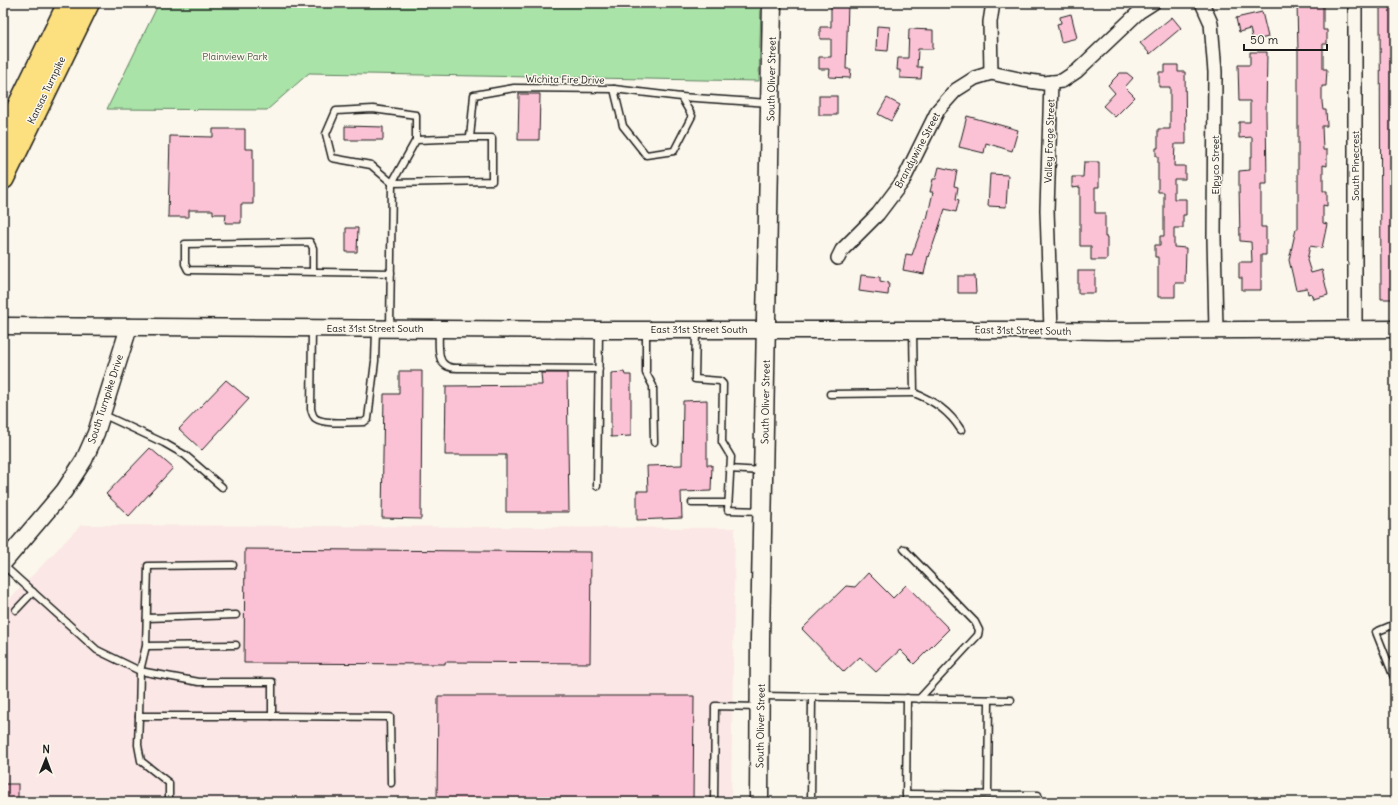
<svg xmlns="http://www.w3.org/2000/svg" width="1398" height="805" font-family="Delius,sans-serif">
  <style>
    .built { fill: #fbe7e5 }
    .green { fill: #a9e3a7; stroke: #628062 }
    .building { fill: #fbc2d6; stroke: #1c1c1c }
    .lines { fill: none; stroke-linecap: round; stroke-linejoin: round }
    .service-casing { stroke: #1c1c1c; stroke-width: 9 }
    .minor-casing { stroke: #1c1c1c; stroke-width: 16 }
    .tertiary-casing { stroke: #1c1c1c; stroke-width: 19 }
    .secondary-casing { stroke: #1c1c1c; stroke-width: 21 }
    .motorway-casing { stroke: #1c1c1c; stroke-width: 25 }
    .service { stroke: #fbf7ec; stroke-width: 6 }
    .minor { stroke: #fbf7ec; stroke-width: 13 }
    .tertiary { stroke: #fbf7ec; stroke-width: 16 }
    .secondary { stroke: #fbf7ec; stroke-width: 18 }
    .motorway { stroke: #fce080; stroke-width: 22 }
    .labels { text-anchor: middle; stroke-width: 3; stroke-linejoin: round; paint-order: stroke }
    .park-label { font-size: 10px; fill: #465846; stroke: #fbf7ec }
    .street-label { font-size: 10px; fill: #1c1c1c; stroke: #fbf7ec }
  </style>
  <rect width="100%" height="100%" fill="#fbf7ec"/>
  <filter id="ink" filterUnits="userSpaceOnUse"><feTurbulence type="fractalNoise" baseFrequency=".025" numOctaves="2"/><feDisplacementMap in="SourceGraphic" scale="8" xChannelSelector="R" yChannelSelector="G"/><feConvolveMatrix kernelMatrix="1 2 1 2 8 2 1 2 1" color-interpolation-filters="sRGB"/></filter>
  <g filter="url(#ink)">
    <!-- built -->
    <polygon class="built" points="81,525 735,528 731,802 3,802 3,606"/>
    <!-- green -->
    <polygon class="green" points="159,3 761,3 759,81 309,73 267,110 107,109"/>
    <!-- building -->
    <g class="building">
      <polygon points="831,3 848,3 846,69 851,69 850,78 829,77 830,69 819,69 819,57 831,57 831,39 820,39 820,27 831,27"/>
      <polygon points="1297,3 1323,3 1323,30 1327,30 1327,44 1323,44 1323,69 1327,69 1326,86 1322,86 1322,102 1323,110 1326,110 1327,126 1322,126 1323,150 1327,150 1327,166 1323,165 1323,191 1327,191 1327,206 1323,205 1323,223 1327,224 1322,248 1310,246 1307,260 1311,273 1322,270 1328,295 1313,299 1311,293 1308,294 1307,288 1296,290 1289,260 1296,229 1298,229 1298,52"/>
      <polygon points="1380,3 1395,3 1395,299 1381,299"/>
      <polygon points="1262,12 1268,37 1253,41 1250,29 1239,32 1236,18"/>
      <polygon points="1071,14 1077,38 1061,42 1057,24 1061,23 1060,17"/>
      <polygon points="1172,17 1181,28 1150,54 1140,43"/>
      <polygon points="877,26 890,27 888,51 876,50"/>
      <polygon points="909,29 933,30 933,49 918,49 917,67 922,67 921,79 900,78 900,70 897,70 898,58 908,58"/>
      <polygon points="1250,52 1267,52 1266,113 1267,184 1261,184 1261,227 1266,227 1266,255 1261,255 1261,290 1242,290 1242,278 1239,278 1239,262 1252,262 1251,242 1240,241 1239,184 1239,171 1250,170 1250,157 1252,157 1252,137 1239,138 1239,122 1250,122 1250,101 1239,101 1238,65 1250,65"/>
      <polygon points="1165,65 1178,65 1178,72 1185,72 1186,144 1175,144 1174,166 1185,166 1185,179 1174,179 1174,199 1186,199 1186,215 1183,215 1183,228 1174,228 1174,247 1186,248 1185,283 1175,283 1175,297 1158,297 1158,257 1155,257 1155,245 1160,245 1160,236 1164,236 1164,192 1158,192 1158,156 1156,156 1156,148 1158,148 1158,129 1170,129 1170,87 1159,87 1159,72 1165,72"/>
      <polygon points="1120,73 1127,73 1133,78 1125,87 1135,97 1115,117 1103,106 1115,93 1108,85"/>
      <polygon points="519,94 540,94 539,140 518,140"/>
      <rect x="819" y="96" width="18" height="19"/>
      <polygon points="887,98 900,105 891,121 878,114"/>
      <polygon points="967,116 1018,130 1012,151 986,143 984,153 959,147"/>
      <polygon points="345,126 383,127 383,140 345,140"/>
      <polygon points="213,129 245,129 245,149 253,149 253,204 241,204 241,223 225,223 226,214 213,214 213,210 189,210 189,217 168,217 170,136 213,137"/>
      <polygon points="1084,162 1099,162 1099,187 1095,187 1095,213 1105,213 1105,237 1107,237 1107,260 1091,260 1091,246 1080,246 1080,187 1072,188 1072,177 1083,177"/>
      <polygon points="939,167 957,171 954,186 958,187 956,199 959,200 956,212 945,209 929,257 928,256 924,274 903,270 906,254 912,255 925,219 927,219 933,192 930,192 933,179 936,179"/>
      <polygon points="990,174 1008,175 1006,207 988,206"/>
      <polygon points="346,228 358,228 357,252 346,252"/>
      <rect x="1078" y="271" width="17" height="22"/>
      <polygon points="861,275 880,277 880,281 889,283 888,295 859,291"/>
      <polygon points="958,276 975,276 976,293 958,293"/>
      <polygon points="399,371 422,371 421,519 382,518 384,394 399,394"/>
      <polygon points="624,372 625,375 631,375 631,436 611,437 611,373"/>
      <polygon points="541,373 567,373 569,512 506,512 506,455 445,455 446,386 542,385"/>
      <polygon points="226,380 249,399 202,450 179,429"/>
      <polygon points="707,400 707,465 712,465 711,491 681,492 682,518 637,520 637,491 648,491 647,466 682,465 683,401"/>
      <polygon points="150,448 173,468 129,516 106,494"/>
      <polygon points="245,549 591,552 590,663 445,662 445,664 244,663"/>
      <polygon points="868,573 893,598 906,585 949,629 914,664 900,650 876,672 860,657 844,672 802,629 846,586 855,587"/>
      <polygon points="438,696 694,696 693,802 437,802"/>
      <rect x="3" y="784" width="15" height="18"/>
    </g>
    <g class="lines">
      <!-- service casing -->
      <g class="service-casing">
        <g id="service">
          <polyline points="614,89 681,97"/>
          <polyline points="470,138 474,95 514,88 614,89 623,126 646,155 674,151 692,116 681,97 769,103"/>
          <polygon points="470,138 492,138 492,181 392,183 416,140"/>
          <polyline points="313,272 313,248 310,242 185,244 185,264 188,270 391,273"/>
          <polyline points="390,328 392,183 371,165 332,158 326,134 336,111 373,109 416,115 416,140"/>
          <path d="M312 329 311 409C312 412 312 415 315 418 324 425 352 422 364 422L368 419 375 361 376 330"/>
          <path d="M439 329C439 338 437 359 444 364 447 367 453 368 457 368L599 369"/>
          <polyline points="696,330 695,379 720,381 723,384 722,442 731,457 728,510 761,511"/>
          <polyline points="646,331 646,373 653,386 654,442"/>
          <path d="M914 393C934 401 949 411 961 430"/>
          <polyline points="830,394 914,393 913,331"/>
          <polyline points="102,414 164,443 185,455 222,487"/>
          <polyline points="729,469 762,471"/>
          <polyline points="597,486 599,331"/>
          <polyline points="692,503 728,503"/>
          <polyline points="904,549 975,622 979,630 978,635 919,699"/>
          <polyline points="3,565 97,650 140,671 146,646 148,566 233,565"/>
          <polyline points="16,610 33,592"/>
          <polyline points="147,618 236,615"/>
          <polyline points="1395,624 1376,632 1395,680"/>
          <polyline points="146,646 236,645"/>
          <polygon points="140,671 199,682 272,682 272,716 139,716"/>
          <polyline points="762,696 1011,700"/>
          <polyline points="139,716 138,745 141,761 169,783 169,802"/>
          <polyline points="272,716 390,717 391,783"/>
          <polyline points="906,794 1038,795 1037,802"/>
          <polyline points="988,795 989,700"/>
          <polyline points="714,802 715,706 759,707"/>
          <polyline points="811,802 812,697"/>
          <polyline points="906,802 907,698"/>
        </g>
      </g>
      <!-- minor casing -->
      <g class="minor-casing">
        <g id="minor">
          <polyline points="1202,3 1211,23 1215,72 1214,237 1216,330"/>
          <polyline points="1355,3 1355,329"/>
          <polyline points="991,73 990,22 993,3"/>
          <polyline points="838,258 842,250 878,214 903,181 938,110 956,90 975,78 991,73 1023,80 1044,83 1062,81 1077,71 1139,12 1153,3"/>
          <polyline points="1051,330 1047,210 1051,82"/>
        </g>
      </g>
      <!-- tertiary casing -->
      <g class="tertiary-casing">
        <g id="tertiary">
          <polyline points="3,326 599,330 1051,330 1107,331 1395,329"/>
          <polyline points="3,563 64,491 84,460 96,433 129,327"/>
        </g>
      </g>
      <!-- secondary casing -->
      <g class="secondary-casing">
        <polyline id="secondary" points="759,802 760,639 772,3"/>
      </g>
      <!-- motorway casing -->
      <g class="motorway-casing">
        <g id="motorway">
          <polyline points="3,139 69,3"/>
          <polyline points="3,178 88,3"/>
        </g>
      </g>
      <!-- service -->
      <use href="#service" class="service"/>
      <!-- minor -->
      <use href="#minor" class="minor"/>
      <!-- tertiary -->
      <use href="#tertiary" class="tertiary"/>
      <!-- secondary -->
      <use href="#secondary" class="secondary"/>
      <!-- motorway -->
      <use href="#motorway" class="motorway"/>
    </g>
  </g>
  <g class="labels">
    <!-- park labels -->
    <g class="park-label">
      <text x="235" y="60">Plainview Park</text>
    </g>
    <!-- street labels -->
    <g class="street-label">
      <text transform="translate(565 79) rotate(1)" y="4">Wichita Fire Drive</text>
      <text transform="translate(771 79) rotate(-89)" y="4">South Oliver Street</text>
      <text transform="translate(46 90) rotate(-64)" y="4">Kansas Turnpike</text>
      <text transform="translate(1049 141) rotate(-88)" y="4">Valley Forge Street</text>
      <text transform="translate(917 150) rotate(-62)" y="4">Brandywine Street</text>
      <text transform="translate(1215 165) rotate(-90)" y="4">Elpyco Street</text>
      <text transform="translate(1355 166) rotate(-90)" y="4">South Pinecrest</text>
      <text x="375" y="332">East 31st Street South</text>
      <text x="699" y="333">East 31st Street South</text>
      <text transform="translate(1023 330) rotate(1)" y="4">East 31st Street South</text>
      <text transform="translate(105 399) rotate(-72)" y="4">South Turnpike Drive</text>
      <text transform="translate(765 402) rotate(-89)" y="4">South Oliver Street</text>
      <text transform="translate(760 726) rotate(-89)" y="4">South Oliver Street</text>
    </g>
  </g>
  <!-- margin -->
  <rect width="1398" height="805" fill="none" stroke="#fbf7ec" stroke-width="16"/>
  <rect x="8" y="8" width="1382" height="789" fill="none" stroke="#1c1c1c" stroke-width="1.5" filter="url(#ink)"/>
  <!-- north arrow -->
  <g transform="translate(46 759) rotate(1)" stroke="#fbf7ec" stroke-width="3" paint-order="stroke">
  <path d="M0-3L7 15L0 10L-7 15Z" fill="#1c1c1c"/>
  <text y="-6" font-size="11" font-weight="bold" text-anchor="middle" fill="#1c1c1c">N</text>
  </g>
  <!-- scale -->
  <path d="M1244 44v6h83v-6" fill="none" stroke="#1c1c1c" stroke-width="2"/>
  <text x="1250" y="44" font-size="12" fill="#1c1c1c" stroke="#fbf7ec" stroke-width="3" paint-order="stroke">50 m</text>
</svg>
